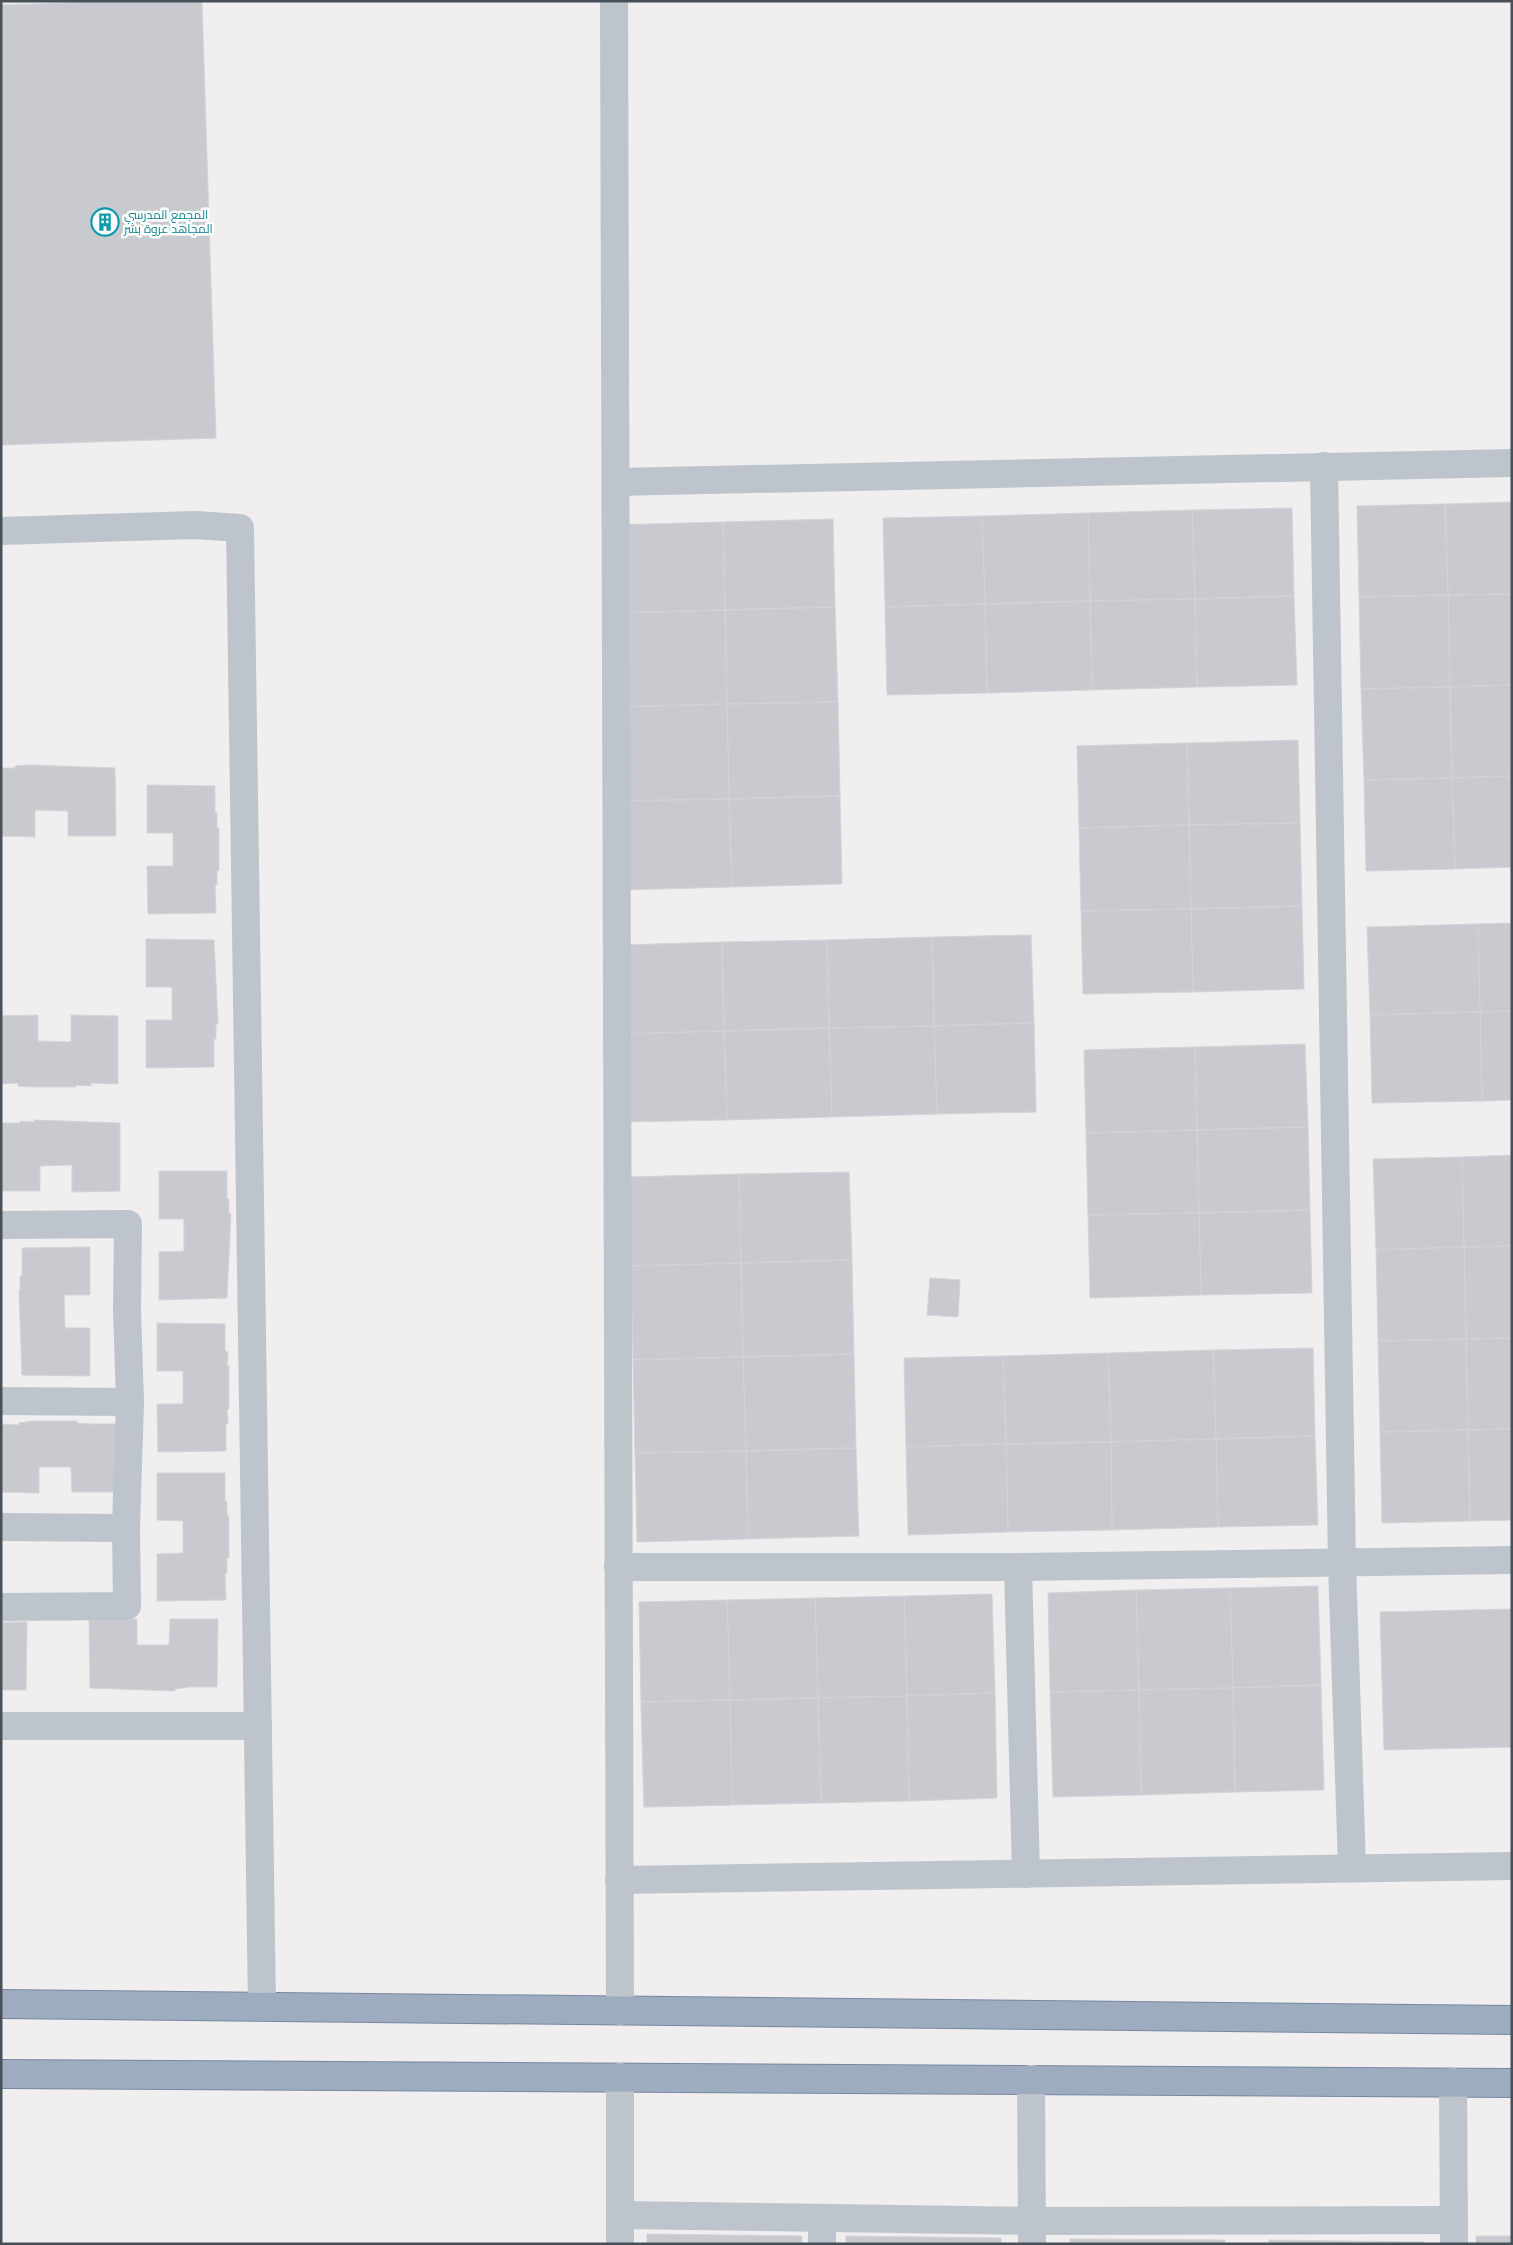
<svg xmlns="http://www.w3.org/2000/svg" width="1513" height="2245" font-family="'Nunito Sans',Cairo,sans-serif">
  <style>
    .building { fill: #c9cad0; stroke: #d3d4d9 }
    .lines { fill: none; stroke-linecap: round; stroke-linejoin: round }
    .trunk-casing { stroke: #7788a2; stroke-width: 30 }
    .minor { stroke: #bec4cb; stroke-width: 28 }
    .trunk { stroke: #9eacc0; stroke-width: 28 }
    .labels { text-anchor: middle; stroke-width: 5; stroke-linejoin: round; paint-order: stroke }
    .culture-label { font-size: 12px; fill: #0d838f; stroke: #fff; text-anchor: start }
  </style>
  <rect width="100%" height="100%" fill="#f0eeee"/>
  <!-- building -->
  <g class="building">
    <polygon points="127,1 202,1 216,438 1,445 1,5"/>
    <polygon points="1512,502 1512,594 1448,595 1445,504"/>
    <polygon points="1445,504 1448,595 1359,597 1357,506"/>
    <polygon points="1292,508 1294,596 1195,599 1192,510"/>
    <polygon points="1192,510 1195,599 1090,601 1088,513"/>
    <polygon points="1088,513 1090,601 985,604 982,516"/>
    <polygon points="982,516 985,604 885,607 883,518"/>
    <polygon points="833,519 835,607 725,610 723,522"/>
    <polygon points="723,522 725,610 614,613 612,525"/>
    <polygon points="1512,594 1512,685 1450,687 1448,595"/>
    <polygon points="1448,595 1450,687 1361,689 1359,597"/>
    <polygon points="1294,596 1297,685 1197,687 1195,599"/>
    <polygon points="1195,599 1197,687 1092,690 1090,601"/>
    <polygon points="1090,601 1092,690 987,693 985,604"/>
    <polygon points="985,604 987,693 887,695 885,607"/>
    <polygon points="835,607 838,702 727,704 725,610"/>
    <polygon points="725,610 727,704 616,707 614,613"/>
    <polygon points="1512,685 1512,776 1452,778 1450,687"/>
    <polygon points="1450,687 1452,778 1364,780 1361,689"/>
    <polygon points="838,702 840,796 729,799 727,704"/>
    <polygon points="727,704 729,799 619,801 616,707"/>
    <polygon points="1298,740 1300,823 1189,825 1187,743"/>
    <polygon points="1187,743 1189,825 1079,828 1077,746"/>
    <polygon points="30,765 115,768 116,836 68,836 68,811 35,810 35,837 1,836 1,768 15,768 15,766"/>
    <polygon points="1512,776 1512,867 1455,869 1452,778"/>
    <polygon points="1452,778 1455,869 1366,871 1364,780"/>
    <polygon points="147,785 215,786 215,813 217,813 217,828 219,828 219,870 217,871 217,885 215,885 216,913 148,914 147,866 173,866 173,833 147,833"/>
    <polygon points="840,796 842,884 732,887 729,799"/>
    <polygon points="729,799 732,887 621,890 619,801"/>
    <polygon points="1300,823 1302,906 1191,909 1189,825"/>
    <polygon points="1189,825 1191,909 1081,911 1079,828"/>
    <polygon points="1302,906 1304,989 1193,992 1191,909"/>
    <polygon points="1191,909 1193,992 1083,994 1081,911"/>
    <polygon points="1512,923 1512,1011 1480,1012 1478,924"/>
    <polygon points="1478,924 1480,1012 1370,1015 1367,927"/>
    <polygon points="1031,935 1034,1023 934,1026 932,937"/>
    <polygon points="932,937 934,1026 829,1028 827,940"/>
    <polygon points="146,939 214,940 218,1024 216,1024 216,1039 214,1039 214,1067 146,1068 146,1020 172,1020 172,987 146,987"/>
    <polygon points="827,940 829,1028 724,1031 722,942"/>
    <polygon points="722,942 724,1031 625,1034 622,945"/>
    <polygon points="1512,1011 1512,1100 1482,1101 1480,1012"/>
    <polygon points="1480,1012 1482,1101 1372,1103 1370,1015"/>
    <polygon points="38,1015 38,1041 71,1042 71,1015 118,1016 118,1084 91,1083 91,1086 76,1085 76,1087 33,1087 18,1086 18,1083 1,1084 1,1016"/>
    <polygon points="1034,1023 1036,1112 937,1114 934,1026"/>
    <polygon points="934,1026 937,1114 832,1117 829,1028"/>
    <polygon points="829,1028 832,1117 727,1120 724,1031"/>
    <polygon points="724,1031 727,1120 627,1122 625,1034"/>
    <polygon points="1305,1044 1308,1127 1197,1130 1195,1047"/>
    <polygon points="1195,1047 1197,1130 1086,1133 1084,1050"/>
    <polygon points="34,1120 120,1123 120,1191 72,1192 72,1165 40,1166 40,1191 1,1191 1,1123 20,1123 20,1121 34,1122"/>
    <polygon points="1308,1127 1310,1210 1199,1213 1197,1130"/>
    <polygon points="1197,1130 1199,1213 1088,1215 1086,1133"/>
    <polygon points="1512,1155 1512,1246 1464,1247 1462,1157"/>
    <polygon points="1462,1157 1464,1247 1376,1250 1373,1159"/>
    <polygon points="159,1171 227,1171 227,1199 229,1199 229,1213 231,1214 227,1298 159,1300 159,1252 184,1251 184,1219 159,1219"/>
    <polygon points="849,1172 852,1260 741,1263 739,1174"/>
    <polygon points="739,1174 741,1263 631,1266 628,1177"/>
    <polygon points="1310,1210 1312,1293 1201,1295 1199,1213"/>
    <polygon points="1199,1213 1201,1295 1090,1298 1088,1215"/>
    <polygon points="1512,1246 1512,1338 1466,1339 1464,1247"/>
    <polygon points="90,1247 90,1295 64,1295 65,1328 90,1328 90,1376 22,1375 19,1291 20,1290 20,1276 22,1276 22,1248"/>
    <polygon points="1464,1247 1466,1339 1378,1341 1376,1250"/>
    <polygon points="852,1260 854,1354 743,1357 741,1263"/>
    <polygon points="741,1263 743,1357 633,1360 631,1266"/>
    <polygon points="930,1278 960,1280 958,1317 927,1315"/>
    <polygon points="157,1323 225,1324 225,1351 228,1352 227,1366 229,1366 229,1409 227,1409 228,1423 226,1424 226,1451 158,1452 157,1404 183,1404 183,1371 157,1371"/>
    <polygon points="1512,1338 1512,1429 1468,1430 1466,1339"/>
    <polygon points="1466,1339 1468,1430 1380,1432 1378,1341"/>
    <polygon points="1313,1348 1315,1436 1216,1439 1213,1350"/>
    <polygon points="1213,1350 1216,1439 1111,1442 1108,1353"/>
    <polygon points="1108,1353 1111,1442 1006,1444 1003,1356"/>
    <polygon points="854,1354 856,1448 746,1451 743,1357"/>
    <polygon points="1003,1356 1006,1444 906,1447 904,1358"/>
    <polygon points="743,1357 746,1451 635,1453 633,1360"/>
    <polygon points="34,1421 77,1421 77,1423 91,1424 118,1424 120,1492 72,1492 71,1467 39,1467 39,1493 1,1492 1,1424 19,1425 19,1423"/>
    <polygon points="1512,1429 1512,1520 1470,1521 1468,1430"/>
    <polygon points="1468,1430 1470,1521 1382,1523 1380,1432"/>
    <polygon points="1315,1436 1318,1525 1218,1527 1216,1439"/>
    <polygon points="1216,1439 1218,1527 1112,1530 1111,1442"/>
    <polygon points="1111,1442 1112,1530 1008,1532 1006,1444"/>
    <polygon points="1006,1444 1008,1532 908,1535 906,1447"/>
    <polygon points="856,1448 859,1536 748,1539 746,1451"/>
    <polygon points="746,1451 748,1539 637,1542 635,1453"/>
    <polygon points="157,1473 225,1473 225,1501 227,1501 227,1515 229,1516 229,1558 227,1558 227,1573 225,1573 226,1600 157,1601 157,1554 183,1553 183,1521 157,1520"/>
    <polygon points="1318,1586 1321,1685 1233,1688 1230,1588"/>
    <polygon points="1230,1588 1233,1688 1139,1690 1136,1590"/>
    <polygon points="1136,1590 1139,1690 1050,1692 1048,1593"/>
    <polygon points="992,1594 995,1693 907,1696 904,1596"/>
    <polygon points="904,1596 907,1696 818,1698 815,1598"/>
    <polygon points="815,1598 818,1698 730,1700 727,1600"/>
    <polygon points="727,1600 730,1700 641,1702 639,1602"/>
    <polygon points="1512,1609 1512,1747 1384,1750 1380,1612"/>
    <polygon points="137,1619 137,1645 169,1645 170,1619 218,1619 217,1687 189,1687 175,1689 175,1691 90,1688 89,1620"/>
    <polygon points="1,1622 27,1622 26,1690 1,1690"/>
    <polygon points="1321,1685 1324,1790 1235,1792 1233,1688"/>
    <polygon points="1233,1688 1235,1792 1141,1795 1139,1690"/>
    <polygon points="1139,1690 1141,1795 1053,1797 1050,1692"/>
    <polygon points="995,1693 997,1798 909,1801 907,1696"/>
    <polygon points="907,1696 909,1801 821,1803 818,1698"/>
    <polygon points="818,1698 821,1803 644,1807 641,1702"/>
    <polygon points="730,1700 732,1805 644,1807 641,1702"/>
    <polygon points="647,2234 802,2236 802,2244 647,2244"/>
    <polygon points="846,2236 1001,2238 1001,2244 846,2244"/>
    <rect x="1476" y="2236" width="36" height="8"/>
    <polygon points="1070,2239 1225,2240 1225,2244 1070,2244"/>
    <polygon points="1269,2240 1424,2242 1424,2244 1269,2244"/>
  </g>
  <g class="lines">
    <!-- trunk casing -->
    <g class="trunk-casing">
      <g id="trunk">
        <polyline points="1,2004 1512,2020"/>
        <polyline points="1,2074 1512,2083"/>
      </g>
    </g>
    <!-- minor -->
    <g class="minor">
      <polyline points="614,1 620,2011"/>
      <polyline points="1324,466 1342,1563 1352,1868"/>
      <polyline points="616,482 1512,463"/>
      <polyline points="1,531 195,525 240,528 262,2007"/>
      <polyline points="1,1225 128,1224 127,1310 130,1402 126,1528 127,1606 1,1607"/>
      <polyline points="1,1401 130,1402"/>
      <polyline points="1,1527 126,1528"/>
      <polyline points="618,1567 1018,1567 1512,1560"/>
      <polyline points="1018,1567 1026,1874"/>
      <polyline points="1,1726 258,1726"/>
      <polyline points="619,1880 1512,1866"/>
      <polyline points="620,2077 620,2244"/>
      <polyline points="1031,2079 1032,2244"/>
      <polyline points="1453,2082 1454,2244"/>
      <polyline points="620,2215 1032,2221 1454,2220"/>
      <polyline points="822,2218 822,2244"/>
    </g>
    <!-- trunk -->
    <use href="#trunk" class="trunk"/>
  </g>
  <!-- icons -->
  <defs>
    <g id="building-ring" transform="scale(1.4375)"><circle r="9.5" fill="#fff" stroke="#0f9aa8" stroke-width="1.5"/><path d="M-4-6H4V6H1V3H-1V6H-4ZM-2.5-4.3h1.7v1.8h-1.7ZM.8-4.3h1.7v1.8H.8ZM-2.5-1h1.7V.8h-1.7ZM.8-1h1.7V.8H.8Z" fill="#0f9aa8"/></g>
  </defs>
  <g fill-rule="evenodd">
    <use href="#building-ring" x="105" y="222"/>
  </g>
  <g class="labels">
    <!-- culture labels -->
    <g class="culture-label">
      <text x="124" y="219">المجمع المدرسي<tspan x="124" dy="14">المجاهد عروة بشر</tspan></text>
    </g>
  </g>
  <!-- border -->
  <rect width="1513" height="2245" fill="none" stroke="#485059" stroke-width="5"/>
</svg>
